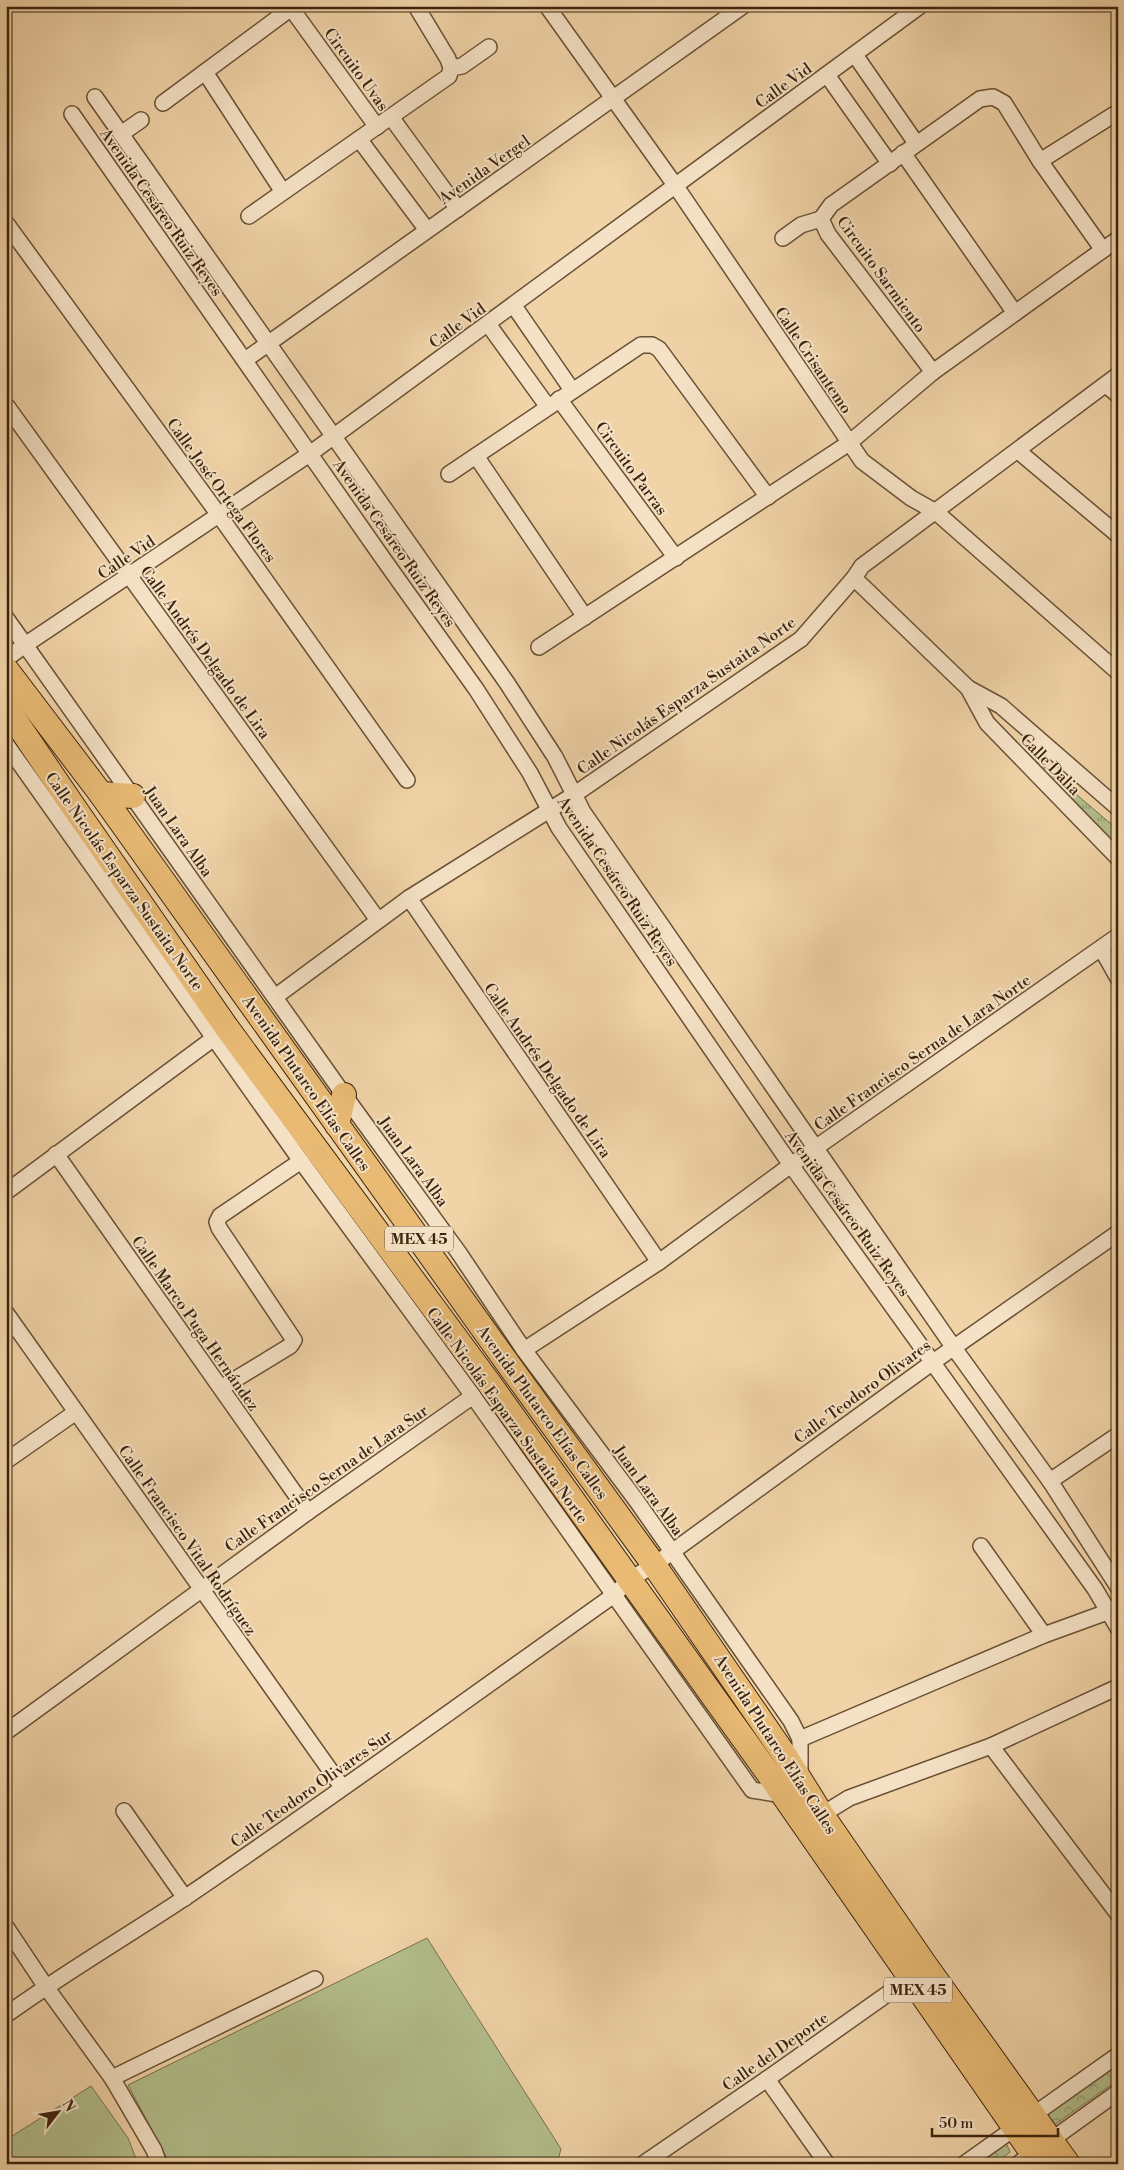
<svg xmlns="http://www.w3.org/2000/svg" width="1124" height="2170" font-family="'Libre Bodoni',serif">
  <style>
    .grass { fill: url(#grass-tufts); stroke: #78714d }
    .forest { fill: url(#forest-crowns); stroke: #78714d }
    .pitch { fill: #b3be8c; stroke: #78714d }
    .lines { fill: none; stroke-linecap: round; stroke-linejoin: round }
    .street-casing { stroke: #695034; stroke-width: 18 }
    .primary-casing { stroke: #3c240e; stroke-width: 26 }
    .street { stroke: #f5e2c6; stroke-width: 15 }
    .primary { stroke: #e8ba74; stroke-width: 24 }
    .labels { text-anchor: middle; stroke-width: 4; stroke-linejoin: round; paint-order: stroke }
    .shield { fill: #f5e2c6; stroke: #745d45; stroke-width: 1 }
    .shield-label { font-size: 15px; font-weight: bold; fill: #3c240e }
    .street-label { font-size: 16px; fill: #3c240e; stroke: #f5e2c6 }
  </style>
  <defs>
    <pattern id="grass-tufts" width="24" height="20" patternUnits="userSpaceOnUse" patternTransform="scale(1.25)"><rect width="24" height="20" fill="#b3be8c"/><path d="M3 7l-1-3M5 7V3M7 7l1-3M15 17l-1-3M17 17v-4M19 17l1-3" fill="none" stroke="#939a71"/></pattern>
    <pattern id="forest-crowns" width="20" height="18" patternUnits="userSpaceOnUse" patternTransform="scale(1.25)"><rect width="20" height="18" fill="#b3be8c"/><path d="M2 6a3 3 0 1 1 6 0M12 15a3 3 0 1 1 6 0" fill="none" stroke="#939a71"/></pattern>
  </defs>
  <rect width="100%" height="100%" fill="#f0d3a7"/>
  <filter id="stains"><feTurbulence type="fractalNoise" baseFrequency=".004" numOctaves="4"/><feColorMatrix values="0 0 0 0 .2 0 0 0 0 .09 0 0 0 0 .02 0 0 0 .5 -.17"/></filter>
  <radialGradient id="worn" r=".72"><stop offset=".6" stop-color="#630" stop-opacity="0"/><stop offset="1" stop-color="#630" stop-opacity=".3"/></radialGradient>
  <!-- grass -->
  <polygon class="grass" points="1000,729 1118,830 1118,854"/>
  <!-- forest -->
  <g class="forest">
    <polygon points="1118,2059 1118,2080 1050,2128 1039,2115"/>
    <polygon points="1005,2141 1010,2152 995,2164 971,2164"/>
  </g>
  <!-- pitch -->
  <g class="pitch">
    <polygon points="427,1938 561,2149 557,2164 170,2164 128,2085"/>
    <polygon points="91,2086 128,2138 138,2164 6,2164 6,2140"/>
  </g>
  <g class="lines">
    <!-- street casing -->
    <g class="street-casing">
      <g id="street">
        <polyline points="547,6 675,185 862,461 911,498 936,512 1118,672"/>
        <polyline points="291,8 377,127"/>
        <polyline points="855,55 916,143"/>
        <polyline points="451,68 462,66 489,47"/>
        <polyline points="205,72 283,192"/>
        <polyline points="827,75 890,164"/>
        <polyline points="95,97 507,683 555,757 583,812 954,1348 1050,1481 1118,1587"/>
        <polyline points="163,103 294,6"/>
        <polyline points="72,114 384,560 476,689 530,773 559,828 791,1165 1095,1589 1118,1628"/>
        <polyline points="391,117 458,209"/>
        <polyline points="121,134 141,120"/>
        <polyline points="359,139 427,230"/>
        <polyline points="903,153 1015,313"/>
        <polyline points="1040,161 1118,112"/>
        <polyline points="249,216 449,76 451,68 448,59 416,6"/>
        <polyline points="821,219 831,205 980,99 993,97 1004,103 1040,161 1103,250"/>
        <polyline points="821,219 828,234 933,372"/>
        <polyline points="6,223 219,515 407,780"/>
        <polyline points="783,238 801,225 821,219"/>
        <polyline points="514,306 572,390"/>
        <polyline points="488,324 548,407"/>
        <polyline points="245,360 743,6"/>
        <polyline points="1106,385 1118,395"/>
        <polyline points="559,399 676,558"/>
        <polyline points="6,405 378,920"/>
        <polyline points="1018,451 1118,535"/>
        <polyline points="476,456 585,617"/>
        <polyline points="449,474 641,345 652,345 659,349 768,497"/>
        <polyline points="854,578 968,688 1001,706 1118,808"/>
        <polyline points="6,618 344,1095 459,1253 524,1350 636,1500 791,1721 800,1739 800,1776"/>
        <polyline points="539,647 849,443 933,372 1118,239"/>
        <polyline points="6,659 25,645 311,453 920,6"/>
        <polyline points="968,688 987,723 1118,858"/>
        <polyline points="6,744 301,1161 473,1396 752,1790 783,1795"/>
        <polyline points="409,898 659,1262"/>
        <polyline points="1101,948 1118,978"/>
        <polyline points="275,997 409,898 575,794 801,639 854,578 862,566 1118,375"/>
        <polyline points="56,1154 308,1512"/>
        <polyline points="6,1192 214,1038"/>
        <polyline points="6,1313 342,1787"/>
        <polyline points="524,1350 659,1262 791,1165 1118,936"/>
        <polyline points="221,1388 290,1346 294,1340 219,1228 217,1222 220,1216 301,1161"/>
        <polyline points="6,1461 76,1412"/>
        <polyline points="1050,1481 1118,1435"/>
        <polyline points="981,1546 1044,1635"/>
        <polyline points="6,1732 308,1512 473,1396"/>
        <polyline points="800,1739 1044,1635 1110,1611 1116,1607"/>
        <polyline points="991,1746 1118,1914"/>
        <polyline points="124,1811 185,1898"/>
        <polyline points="815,1819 849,1798 991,1746 1118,1687"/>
        <polyline points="6,1927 46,1987 112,2078 154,2150 159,2164"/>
        <path d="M6 2015C64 1973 126 1937 186 1897 330 1799 472 1696 614 1595L629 1580 654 1565 933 1362 1118 1233"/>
        <polyline points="112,2078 315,1979"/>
        <polyline points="767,2079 827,2164"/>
        <polyline points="643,2164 767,2079 917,1973"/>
        <polyline points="964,2164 1118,2055"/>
        <polyline points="1018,2164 1118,2092"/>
      </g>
    </g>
    <!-- primary casing -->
    <g class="primary-casing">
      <g id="primary">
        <polyline points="6,669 101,794 511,1368 654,1565 784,1754 822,1815 926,1966 1068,2164"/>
        <polyline points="6,707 71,803 227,1028 489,1383 768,1773 1040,2164"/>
        <polyline points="101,794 133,796"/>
        <polyline points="337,1125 344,1095"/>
      </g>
    </g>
    <!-- street -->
    <use href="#street" class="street"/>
    <!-- primary -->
    <use href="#primary" class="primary"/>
  </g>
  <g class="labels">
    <!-- shield labels -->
    <g class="shield">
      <rect x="385" y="1226.5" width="68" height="25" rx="4"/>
      <rect x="884" y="1977.5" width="68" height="25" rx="4"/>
    </g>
    <g class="shield-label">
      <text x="419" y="1244">MEX 45</text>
      <text x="918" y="1995">MEX 45</text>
    </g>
    <!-- street labels -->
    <g class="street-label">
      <text transform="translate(357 69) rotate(54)" y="6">Circuito Uvas</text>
      <text transform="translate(783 85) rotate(-36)" y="6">Calle Vid</text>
      <text transform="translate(484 169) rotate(-35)" y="6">Avenida Vergel</text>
      <text transform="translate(162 212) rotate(55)" y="6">Avenida Cesáreo Ruiz Reyes</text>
      <text transform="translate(882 274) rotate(54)" y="6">Circuito Sarmiento</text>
      <text transform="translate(457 325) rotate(-36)" y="6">Calle Vid</text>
      <text transform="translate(814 360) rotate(56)" y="6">Calle Crisantemo</text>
      <text transform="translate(632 468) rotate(54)" y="6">Circuito Parras</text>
      <text transform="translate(222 490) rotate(54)" y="6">Calle José Ortega Flores</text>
      <text transform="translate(395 543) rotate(55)" y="6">Avenida Cesáreo Ruiz Reyes</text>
      <text transform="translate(126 557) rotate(-34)" y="6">Calle Vid</text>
      <text transform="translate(206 652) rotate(54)" y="6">Calle Andrés Delgado de Lira</text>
      <text transform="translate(686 695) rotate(-35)" y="6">Calle Nicolás Esparza Sustaita Norte</text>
      <text transform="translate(1051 764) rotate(46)" y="6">Calle Dalia</text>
      <text transform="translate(179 831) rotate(55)" y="6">Juan Lara Alba</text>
      <text transform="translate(125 881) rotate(55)" y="6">Calle Nicolás Esparza Sustaita Norte</text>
      <text transform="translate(618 881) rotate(56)" y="6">Avenida Cesáreo Ruiz Reyes</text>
      <text transform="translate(922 1052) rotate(-35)" y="6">Calle Francisco Serna de Lara Norte</text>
      <text transform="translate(548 1070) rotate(55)" y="6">Calle Andrés Delgado de Lira</text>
      <text transform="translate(307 1083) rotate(55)" y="6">Avenida Plutarco Elías Calles</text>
      <text transform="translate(414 1161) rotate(54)" y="6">Juan Lara Alba</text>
      <text transform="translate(848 1213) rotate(54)" y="6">Avenida Cesáreo Ruiz Reyes</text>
      <text transform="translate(196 1323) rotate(55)" y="6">Calle Marco Puga Hernández</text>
      <text transform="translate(862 1391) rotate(-36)" y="6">Calle Teodoro Olivares</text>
      <text transform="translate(543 1412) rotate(54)" y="6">Avenida Plutarco Elías Calles</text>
      <text transform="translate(508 1415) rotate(54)" y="6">Calle Nicolás Esparza Sustaita Norte</text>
      <text transform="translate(326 1478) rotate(-35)" y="6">Calle Francisco Serna de Lara Sur</text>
      <text transform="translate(649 1490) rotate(54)" y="6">Juan Lara Alba</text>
      <text transform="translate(188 1540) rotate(55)" y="6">Calle Francisco Vital Rodríguez</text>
      <text transform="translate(776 1744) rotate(57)" y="6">Avenida Plutarco Elías Calles</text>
      <text transform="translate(311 1788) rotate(-35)" y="6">Calle Teodoro Olivares Sur</text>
      <text transform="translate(775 2051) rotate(-35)" y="6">Calle del Deporte</text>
    </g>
  </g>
  <!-- margin -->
  <rect width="1124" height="2170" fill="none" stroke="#f0d3a7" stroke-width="25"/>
  <rect x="8" y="8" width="1109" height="2155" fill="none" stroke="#3c240e" stroke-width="2.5"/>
  <rect x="12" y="12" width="1099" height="2145" fill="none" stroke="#3c240e"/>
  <!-- north arrow -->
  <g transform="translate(58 2112) rotate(59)" stroke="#f5e2c6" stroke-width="4" paint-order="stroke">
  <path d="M0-4L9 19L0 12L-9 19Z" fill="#3c240e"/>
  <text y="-8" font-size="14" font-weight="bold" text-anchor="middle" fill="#3c240e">N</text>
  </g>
  <!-- scale -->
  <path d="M932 2128v8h126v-8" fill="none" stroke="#3c240e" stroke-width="2.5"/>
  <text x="939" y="2128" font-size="15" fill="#3c240e" stroke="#f5e2c6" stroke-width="4" paint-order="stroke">50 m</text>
  <rect width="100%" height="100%" filter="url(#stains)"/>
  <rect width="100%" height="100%" fill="url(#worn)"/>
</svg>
